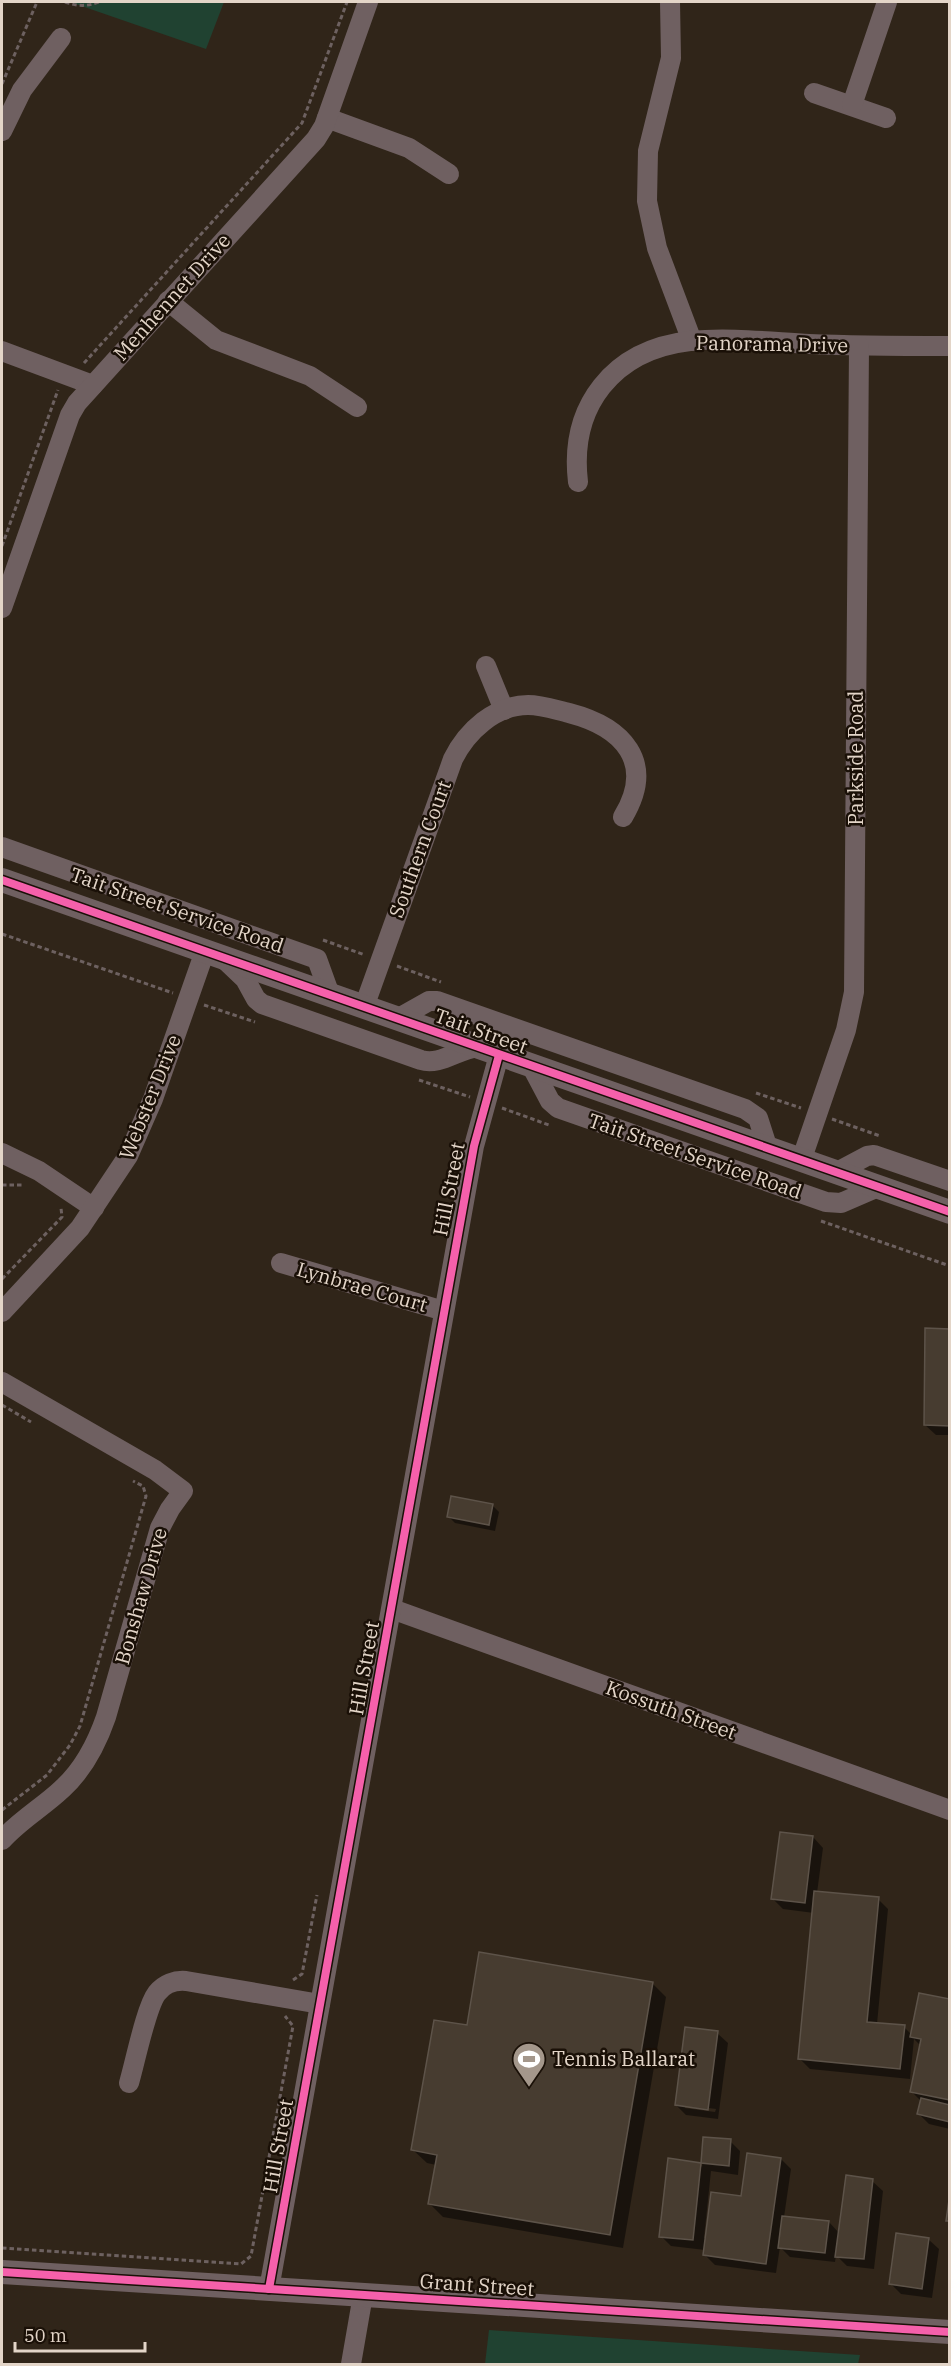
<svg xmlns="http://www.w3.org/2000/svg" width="951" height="2366" font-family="'IBM Plex Serif',serif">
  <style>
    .green { fill: #204231 }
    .shadow { fill: #0007; fill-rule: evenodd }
    .building { fill: #473c30; stroke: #5d5349; stroke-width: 1.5 }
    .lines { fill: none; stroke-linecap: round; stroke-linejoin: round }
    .path { stroke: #6d6160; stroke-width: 3; stroke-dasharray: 4.5 3; stroke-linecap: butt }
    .minor { stroke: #6f6061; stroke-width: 20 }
    .tertiary { stroke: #6f6061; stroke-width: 24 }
    .cycleway-casing { stroke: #1a1007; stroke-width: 11 }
    .cycleway { stroke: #f560ab; stroke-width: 8 }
    .labels { text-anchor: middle; stroke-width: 5; stroke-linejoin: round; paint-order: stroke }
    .street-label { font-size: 20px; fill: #e3d5c8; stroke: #1a1007 }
    .poi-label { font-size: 20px; fill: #e3d5c8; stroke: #1a1007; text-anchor: start }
  </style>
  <rect width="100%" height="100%" fill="#302519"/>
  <!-- green -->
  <g class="green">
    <polygon points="70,2 224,2 206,49"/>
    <polygon points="489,2330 860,2355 858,2364 485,2364"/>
  </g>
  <!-- shadow -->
  <g class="shadow">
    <polygon points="950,1330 950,1435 936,1435 925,1425"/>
    <polygon points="492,1505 499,1512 495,1531 455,1523 449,1517"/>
    <polygon points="813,1837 823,1848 817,1893 878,1899 888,1909 877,2024 904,2027 912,2035 950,2001 950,2129 929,2124 919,2114 922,2102 911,2091 921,2046 914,2039 910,2079 810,2069 800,2059 814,1913 783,1909 772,1898"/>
    <polygon points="652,1983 666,1997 623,2248 443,2217 429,2203 436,2165 427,2163 413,2150 468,2027"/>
    <path d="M717 2033 728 2043 718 2119 686 2115 676 2105ZM685 2105 716 2109 715 2112 685 2108Z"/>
    <polygon points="705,2139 730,2141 740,2151 738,2175 711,2171 704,2238 707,2238 781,2159 791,2169 784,2217 829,2222 840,2234 872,2181 883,2191 874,2269 847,2266 836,2255 835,2262 790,2257 780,2247 776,2273 715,2265 704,2254 705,2250 671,2246 661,2236 700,2165 702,2167"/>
    <polygon points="928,2239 939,2249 932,2298 901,2294 891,2284"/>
  </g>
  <!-- building -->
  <g class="building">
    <polygon points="925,1328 950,1329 950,1426 924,1425"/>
    <polygon points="451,1496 493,1504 489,1525 447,1517"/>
    <polygon points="780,1832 813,1836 805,1903 771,1899"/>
    <polygon points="814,1891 879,1897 867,2022 905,2025 900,2069 798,2059"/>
    <polygon points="479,1952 653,1982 610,2235 428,2204 437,2155 411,2150 434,2020 467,2025"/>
    <polygon points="919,1993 950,1999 950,2100 910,2092 921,2039 910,2037"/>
    <polygon points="685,2027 718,2031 708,2110 675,2105"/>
    <polygon points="921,2098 950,2105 950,2122 917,2114"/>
    <polygon points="703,2137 731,2139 729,2166 701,2163"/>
    <polygon points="747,2153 781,2158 766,2264 703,2255 711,2192 741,2196"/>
    <polygon points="668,2158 701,2163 693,2240 659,2237"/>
    <polygon points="846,2175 873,2179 864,2259 835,2257"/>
    <polygon points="950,2193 950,2221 946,2221"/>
    <polygon points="782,2216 829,2221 825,2253 778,2248"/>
    <polygon points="896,2233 929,2238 922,2289 889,2284"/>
  </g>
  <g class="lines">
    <!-- path -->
    <g class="path">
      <path d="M65 2C77 6 86 7 99 2"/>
      <polyline points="2,84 37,2"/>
      <polyline points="84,363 302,123 347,2"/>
      <polyline points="2,546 58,390"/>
      <polyline points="2,934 173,993"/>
      <polyline points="323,940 365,955"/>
      <polyline points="397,966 441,982"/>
      <polyline points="204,1005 255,1022"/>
      <polyline points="419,1080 470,1097"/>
      <polyline points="756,1093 801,1108"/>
      <polyline points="502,1108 549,1125"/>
      <polyline points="832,1119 880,1136"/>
      <polyline points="2,1185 24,1185"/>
      <polyline points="821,1221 950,1266"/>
      <polyline points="2,1279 62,1217 61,1208"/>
      <polyline points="2,1405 31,1422"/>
      <polyline points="2,1810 47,1775 70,1745 80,1726 146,1496 143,1486 133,1481"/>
      <polyline points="293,1980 302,1974 317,1895"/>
      <polyline points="2,2248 241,2264 251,2256 293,2026 285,2016"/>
    </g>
    <!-- minor -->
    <g class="minor">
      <polyline points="670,2 671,58 648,151 647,201 657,248 692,341"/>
      <polyline points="814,93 886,118"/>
      <polyline points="852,105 887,2"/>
      <polyline points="327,118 409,148 449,174"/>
      <polyline points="2,131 22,90 61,38"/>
      <polyline points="168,301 216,340 310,376 357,407"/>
      <polyline points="2,351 93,385"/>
      <path d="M578 482C569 406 613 350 690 341 728 337 771 342 809 344 856 346 902 346 950 346"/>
      <polyline points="2,608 70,415 77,403 316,139 324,126 368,2"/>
      <polyline points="486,666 504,710"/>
      <polyline points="2,847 317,959 330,995"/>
      <path d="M224 959 245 979 256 999 262 1004 421 1060C440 1066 458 1049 478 1047"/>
      <path d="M364 1007 453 759C467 731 495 705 528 705 542 705 556 710 569 713 623 727 656 762 623 817"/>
      <polyline points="397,1019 429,1001 437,1001 745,1109 758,1118 768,1149"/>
      <polyline points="532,1067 550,1101 558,1108 826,1202 841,1203 878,1187"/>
      <polyline points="2,1153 39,1171 94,1208"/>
      <polyline points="801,1161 846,1030 854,992 859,346"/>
      <polyline points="835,1173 867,1156 874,1155 950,1181"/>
      <polyline points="281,1263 444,1311"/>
      <polyline points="2,1312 80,1228 128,1156 153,1099 205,951"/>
      <path d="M2 1382 155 1470 183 1491 170 1509 160 1528 106 1717C97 1743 83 1770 62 1789 43 1807 20 1820 2 1840"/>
      <polyline points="392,1609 950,1810"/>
      <path d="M129 2083C135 2063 146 2007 157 1993 164 1984 175 1980 186 1981L320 2004"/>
      <polyline points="269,2289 474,1146 499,1055"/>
      <polyline points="351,2364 363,2295"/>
    </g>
    <!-- tertiary -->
    <g class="tertiary">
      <polyline points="2,880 950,1212"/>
      <polyline points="2,2272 950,2332"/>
    </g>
    <!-- cycleway casing -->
    <g class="cycleway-casing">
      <g id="cycleway">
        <polyline points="2,880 950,1212"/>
        <polyline points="2,2272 950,2332"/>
        <polyline points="269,2289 474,1146 499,1055"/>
      </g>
    </g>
    <!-- cycleway -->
    <use href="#cycleway" class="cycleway"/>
  </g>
  <!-- icons -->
  <defs>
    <g id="stadium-pin" transform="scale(1.725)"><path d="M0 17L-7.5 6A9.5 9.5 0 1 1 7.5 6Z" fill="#a4978b" stroke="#1a1007"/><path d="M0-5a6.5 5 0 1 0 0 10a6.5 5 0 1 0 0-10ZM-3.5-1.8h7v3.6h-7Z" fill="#fff"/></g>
  </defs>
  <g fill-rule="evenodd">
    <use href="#stadium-pin" x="529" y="2059"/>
  </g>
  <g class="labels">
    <!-- street labels -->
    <g class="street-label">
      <text transform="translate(172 297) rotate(-48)" y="7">Menhennet Drive</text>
      <text transform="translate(772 344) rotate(1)" y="7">Panorama Drive</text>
      <text transform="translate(856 758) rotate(-90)" y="7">Parkside Road</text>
      <text transform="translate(420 849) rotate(-70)" y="7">Southern Court</text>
      <text transform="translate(177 910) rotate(19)" y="7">Tait Street Service Road</text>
      <text transform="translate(481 1031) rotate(20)" y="7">Tait Street</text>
      <text transform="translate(150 1097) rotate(-68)" y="7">Webster Drive</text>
      <text transform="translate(695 1156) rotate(19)" y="7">Tait Street Service Road</text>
      <text transform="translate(449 1189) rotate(-79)" y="7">Hill Street</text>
      <text transform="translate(362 1287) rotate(16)" y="7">Lynbrae Court</text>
      <text transform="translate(141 1596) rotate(-74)" y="7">Bonshaw Drive</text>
      <text transform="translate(364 1668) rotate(-80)" y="7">Hill Street</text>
      <text transform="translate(671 1710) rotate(20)" y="7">Kossuth Street</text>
      <text transform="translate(278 2146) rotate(-80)" y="7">Hill Street</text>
      <text transform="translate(477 2285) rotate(4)" y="7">Grant Street</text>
    </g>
    <!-- poi labels -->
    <g class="poi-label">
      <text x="552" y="2066">Tennis Ballarat</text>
    </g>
  </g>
  <!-- border -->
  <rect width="951" height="2366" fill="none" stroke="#e3d5c8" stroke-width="6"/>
  <!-- scale -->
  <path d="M15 2342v9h130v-9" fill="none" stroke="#e3d5c8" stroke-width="3"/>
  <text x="24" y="2342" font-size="18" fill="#e3d5c8" stroke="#1a1007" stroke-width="4.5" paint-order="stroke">50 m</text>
</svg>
